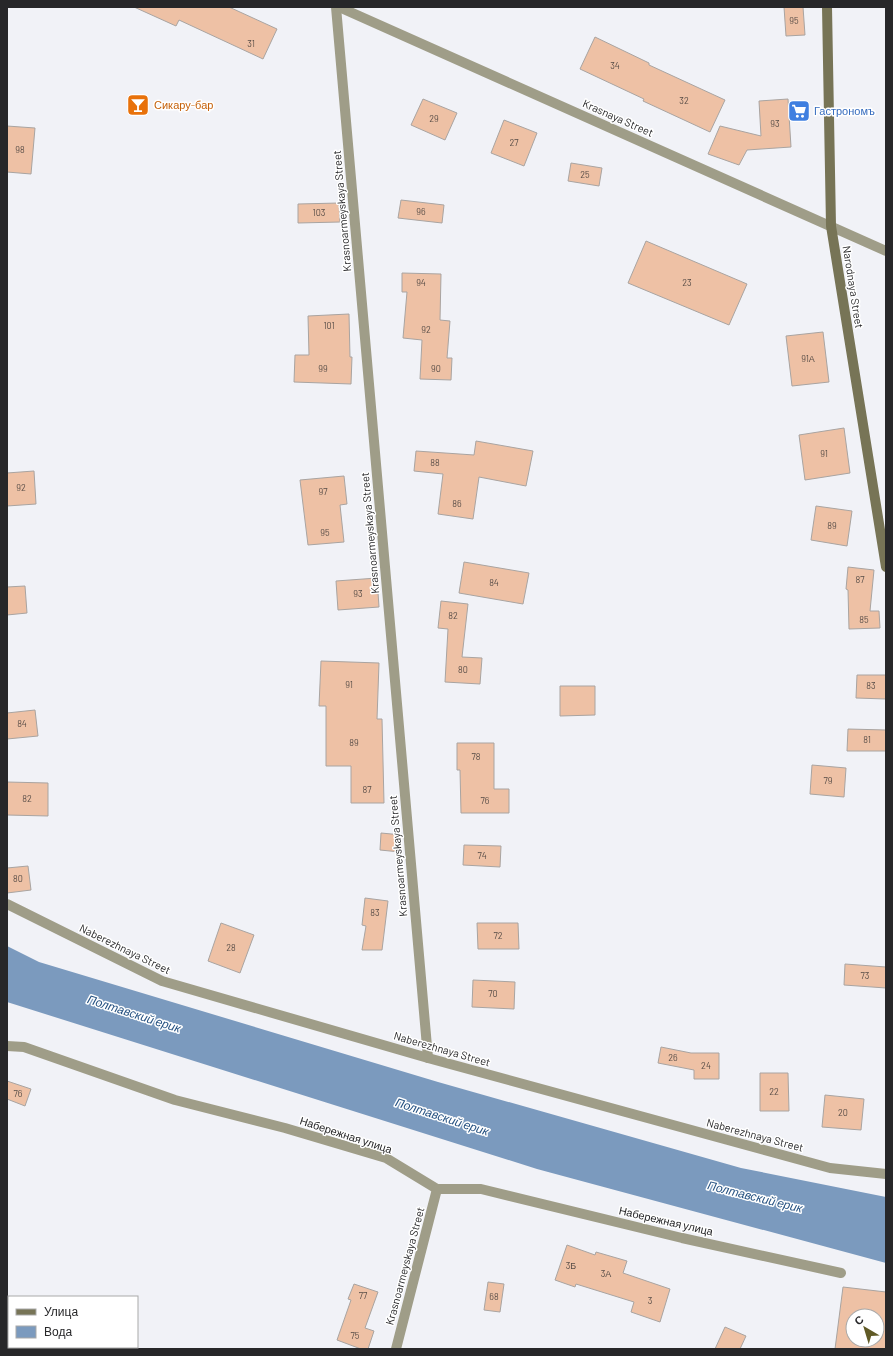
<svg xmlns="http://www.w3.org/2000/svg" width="893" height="1356" font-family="Barlow,sans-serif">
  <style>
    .water { fill: #7b9abe }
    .building { fill: #eec1a5; stroke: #a9a4a1; fill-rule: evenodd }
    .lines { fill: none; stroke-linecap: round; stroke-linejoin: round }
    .minor { stroke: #9f9d88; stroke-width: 10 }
    .secondary { stroke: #777456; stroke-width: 10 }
    .labels { text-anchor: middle; stroke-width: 3; stroke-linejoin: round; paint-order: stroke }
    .number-label { font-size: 9px; fill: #594e48 }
    .food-label { font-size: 11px; fill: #c56008; stroke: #fff; text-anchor: start }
    .shop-label { font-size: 11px; fill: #366cbe; stroke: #fff; text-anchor: start }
    .street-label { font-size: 11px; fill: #272729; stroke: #fff }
    .water-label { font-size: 12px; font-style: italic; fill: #265282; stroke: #fff }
  </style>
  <rect width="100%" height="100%" fill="#f1f2f7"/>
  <!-- water -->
  <polygon class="water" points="7,946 39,962 438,1082 741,1168 886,1197 886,1263 537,1169 7,1002"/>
  <!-- building -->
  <g class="building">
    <polygon points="134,7 229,7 277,29 263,59 179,20 176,26"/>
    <polygon points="784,7 803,7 805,35 786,36"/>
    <polygon points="595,37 649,63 649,65 725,100 710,132 643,101 644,99 580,69"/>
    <polygon points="423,99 457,113 445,140 411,125"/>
    <polygon points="788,99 791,147 747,150 739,165 708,154 720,126 761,136 759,101"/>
    <polygon points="504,120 537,133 524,166 491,153"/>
    <polygon points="7,126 35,128 31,174 7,172"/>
    <polygon points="571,163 602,168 599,186 568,181"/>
    <polygon points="401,200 444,205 442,223 398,218"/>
    <polygon points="339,203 340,222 298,223 298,204"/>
    <polygon points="646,241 747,284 729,325 628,283"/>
    <polygon points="402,273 441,274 440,320 450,321 447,358 452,358 451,380 420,379 422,340 403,338 407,292 402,292"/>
    <polygon points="349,314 350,357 352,357 351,384 294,382 295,355 309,355 308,316"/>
    <polygon points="823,332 829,382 792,386 786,336"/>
    <polygon points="844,428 850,473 805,480 799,435"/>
    <polygon points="476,441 533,451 526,486 479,477 473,519 438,514 443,474 414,471 416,451 474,455"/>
    <polygon points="34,471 36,504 7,506 7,473"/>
    <polygon points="344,476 347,504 340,505 344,542 308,545 300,480"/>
    <polygon points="816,506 852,511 847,546 811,540"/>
    <polygon points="464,562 529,573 523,604 459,593"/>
    <polygon points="848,567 874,570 870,611 879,611 880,628 849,629 848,590 846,589"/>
    <polygon points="377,578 379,607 338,610 336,581"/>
    <polygon points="25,586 27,613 7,615 7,587"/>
    <polygon points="441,601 468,604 462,657 482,658 480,684 445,682 448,629 438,628"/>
    <polygon points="321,661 379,663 377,719 382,719 384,803 351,803 351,766 326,766 326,706 319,706"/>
    <polygon points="857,675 886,675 886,699 856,698"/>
    <polygon points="560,686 595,686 595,715 560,716"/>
    <polygon points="35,710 38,736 7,739 7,713"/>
    <polygon points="848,729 886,730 886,751 847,751"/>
    <polygon points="457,743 494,743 494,789 509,789 509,813 461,813 460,770 457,770"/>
    <polygon points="812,765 846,768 844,797 810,794"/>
    <polygon points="7,782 48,783 48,816 7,815"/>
    <polygon points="381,833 402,835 400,852 380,850"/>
    <polygon points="464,845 501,846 500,867 463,865"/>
    <polygon points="28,866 31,890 7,893 7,868"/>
    <polygon points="365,898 388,901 382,950 362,950 366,926 362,925"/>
    <polygon points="221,923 254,935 240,973 208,961"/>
    <polygon points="477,923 518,923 519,949 478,949"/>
    <polygon points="845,964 886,967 886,988 844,985"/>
    <polygon points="473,980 515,982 514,1009 472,1007"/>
    <polygon points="661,1047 691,1053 719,1053 719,1079 694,1079 694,1070 658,1063"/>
    <polygon points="760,1073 788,1073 789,1111 760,1111"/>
    <polygon points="7,1081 31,1089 25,1106 7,1099"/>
    <polygon points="825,1095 864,1099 861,1130 822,1127"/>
    <polygon points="567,1245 595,1255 596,1252 627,1261 623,1273 670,1289 660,1322 631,1312 634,1302 576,1284 575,1287 555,1280"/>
    <polygon points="488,1282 504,1284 500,1312 484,1310"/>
    <polygon points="354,1284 378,1292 365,1328 374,1331 368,1349 361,1349 337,1340 351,1300 348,1299"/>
    <path d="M843 1287 886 1292V1349H835ZM853 1316H877V1340H853Z"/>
    <polygon points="725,1327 746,1336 740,1349 715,1349"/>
  </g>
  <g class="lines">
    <!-- minor -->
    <g class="minor">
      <polyline points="336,7 428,1058"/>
      <polyline points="339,7 886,251"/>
      <polyline points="7,904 162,981 428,1058 830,1168 886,1174"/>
      <polyline points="7,1046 24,1047 175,1100 285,1128 386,1158 437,1189 481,1189 682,1238 841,1273"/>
      <polyline points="396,1349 437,1189"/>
    </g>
    <!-- secondary -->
    <polyline class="secondary" points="827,7 831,226 886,567"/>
  </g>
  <!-- icons -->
  <defs>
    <g id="bar-square" transform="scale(1.15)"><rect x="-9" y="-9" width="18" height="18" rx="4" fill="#e8710a" stroke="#fff"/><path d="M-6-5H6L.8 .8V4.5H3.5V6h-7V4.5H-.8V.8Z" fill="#fff"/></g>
    <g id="supermarket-square" transform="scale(1.15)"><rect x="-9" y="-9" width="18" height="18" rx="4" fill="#3f7fe0" stroke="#fff"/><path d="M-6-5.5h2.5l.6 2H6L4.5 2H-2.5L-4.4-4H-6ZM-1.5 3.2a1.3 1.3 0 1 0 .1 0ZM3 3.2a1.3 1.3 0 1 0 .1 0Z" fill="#fff"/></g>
  </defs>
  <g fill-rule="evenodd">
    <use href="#bar-square" x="138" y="105"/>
    <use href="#supermarket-square" x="799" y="111"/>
  </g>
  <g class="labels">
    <!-- number labels -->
    <g class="number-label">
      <text x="794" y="24">95</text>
      <text x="251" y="47">31</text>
      <text x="615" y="69">34</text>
      <text x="684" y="104">32</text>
      <text x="434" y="122">29</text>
      <text x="775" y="127">93</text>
      <text x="514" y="146">27</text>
      <text x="20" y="153">98</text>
      <text x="585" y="178">25</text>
      <text x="421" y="215">96</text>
      <text x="319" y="216">103</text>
      <text x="421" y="286">94</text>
      <text x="687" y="286">23</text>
      <text x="329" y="329">101</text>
      <text x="426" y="333">92</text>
      <text x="808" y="362">91А</text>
      <text x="323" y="372">99</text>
      <text x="436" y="372">90</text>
      <text x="824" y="457">91</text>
      <text x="435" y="466">88</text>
      <text x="21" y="491">92</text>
      <text x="323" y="495">97</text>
      <text x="457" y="507">86</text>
      <text x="832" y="529">89</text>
      <text x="325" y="536">95</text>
      <text x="860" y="583">87</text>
      <text x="494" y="586">84</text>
      <text x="358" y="597">93</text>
      <text x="453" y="619">82</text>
      <text x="864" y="623">85</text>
      <text x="463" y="673">80</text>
      <text x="349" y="688">91</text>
      <text x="871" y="689">83</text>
      <text x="22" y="727">84</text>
      <text x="867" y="743">81</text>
      <text x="354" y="746">89</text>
      <text x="476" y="760">78</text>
      <text x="828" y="784">79</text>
      <text x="367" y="793">87</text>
      <text x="27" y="802">82</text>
      <text x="485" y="804">76</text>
      <text x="482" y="859">74</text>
      <text x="18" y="882">80</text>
      <text x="375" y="916">83</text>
      <text x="498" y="939">72</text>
      <text x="231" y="951">28</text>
      <text x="865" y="979">73</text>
      <text x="493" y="997">70</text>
      <text x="673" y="1061">26</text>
      <text x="706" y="1069">24</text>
      <text x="774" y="1095">22</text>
      <text x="18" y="1097">76</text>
      <text x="843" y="1116">20</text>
      <text x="571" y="1269">3Б</text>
      <text x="606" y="1277">3А</text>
      <text x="363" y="1299">77</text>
      <text x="494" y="1300">68</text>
      <text x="650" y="1304">3</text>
      <text x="355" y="1339">75</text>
    </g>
    <!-- food labels -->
    <g class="food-label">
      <text x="154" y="109">Сикару-бар</text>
    </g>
    <!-- shop labels -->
    <g class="shop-label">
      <text x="814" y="115">Гастрономъ</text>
    </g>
    <!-- street labels -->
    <g class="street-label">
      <text transform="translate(618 118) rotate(24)" y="4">Krasnaya Street</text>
      <text transform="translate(342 211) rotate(-95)" y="4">Krasnoarmeyskaya Street</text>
      <text transform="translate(853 287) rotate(81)" y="4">Narodnaya Street</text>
      <text transform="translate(370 533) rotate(-95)" y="4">Krasnoarmeyskaya Street</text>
      <text transform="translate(398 856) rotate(-95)" y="4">Krasnoarmeyskaya Street</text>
      <text transform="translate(125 949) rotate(26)" y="4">Naberezhnaya Street</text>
      <text transform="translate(442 1049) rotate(16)" y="4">Naberezhnaya Street</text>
      <text transform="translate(346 1135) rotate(18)" y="4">Набережная улица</text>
      <text transform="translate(755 1135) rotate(15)" y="4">Naberezhnaya Street</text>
      <text transform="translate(666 1221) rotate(13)" y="4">Набережная улица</text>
      <text transform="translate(405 1266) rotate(-75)" y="4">Krasnoarmeyskaya Street</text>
    </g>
    <!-- water labels -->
    <g class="water-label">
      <text transform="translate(134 1014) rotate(18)" y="4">Полтавский ерик</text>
      <text transform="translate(442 1117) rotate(18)" y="4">Полтавский ерик</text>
      <text transform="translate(755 1197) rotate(14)" y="4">Полтавский ерик</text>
    </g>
  </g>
  <!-- border -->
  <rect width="893" height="1356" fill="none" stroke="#272729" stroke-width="16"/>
  <!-- legend -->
  <rect x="8" y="1296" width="130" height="52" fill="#ffffff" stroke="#a9a9a9"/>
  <rect x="16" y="1309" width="20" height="6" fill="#777456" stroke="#a9a9a9"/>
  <text x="44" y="1316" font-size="12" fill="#272729">Улица</text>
  <rect x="16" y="1326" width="20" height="12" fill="#7b9abe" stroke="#a9a9a9"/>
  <text x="44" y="1336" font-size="12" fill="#272729">Вода</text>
  <!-- north arrow -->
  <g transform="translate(865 1328) rotate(322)"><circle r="19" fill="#ffffff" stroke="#a9a9a9"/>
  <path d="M0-3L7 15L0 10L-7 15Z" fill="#605a26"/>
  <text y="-6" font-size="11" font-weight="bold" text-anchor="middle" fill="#272729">С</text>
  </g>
</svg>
